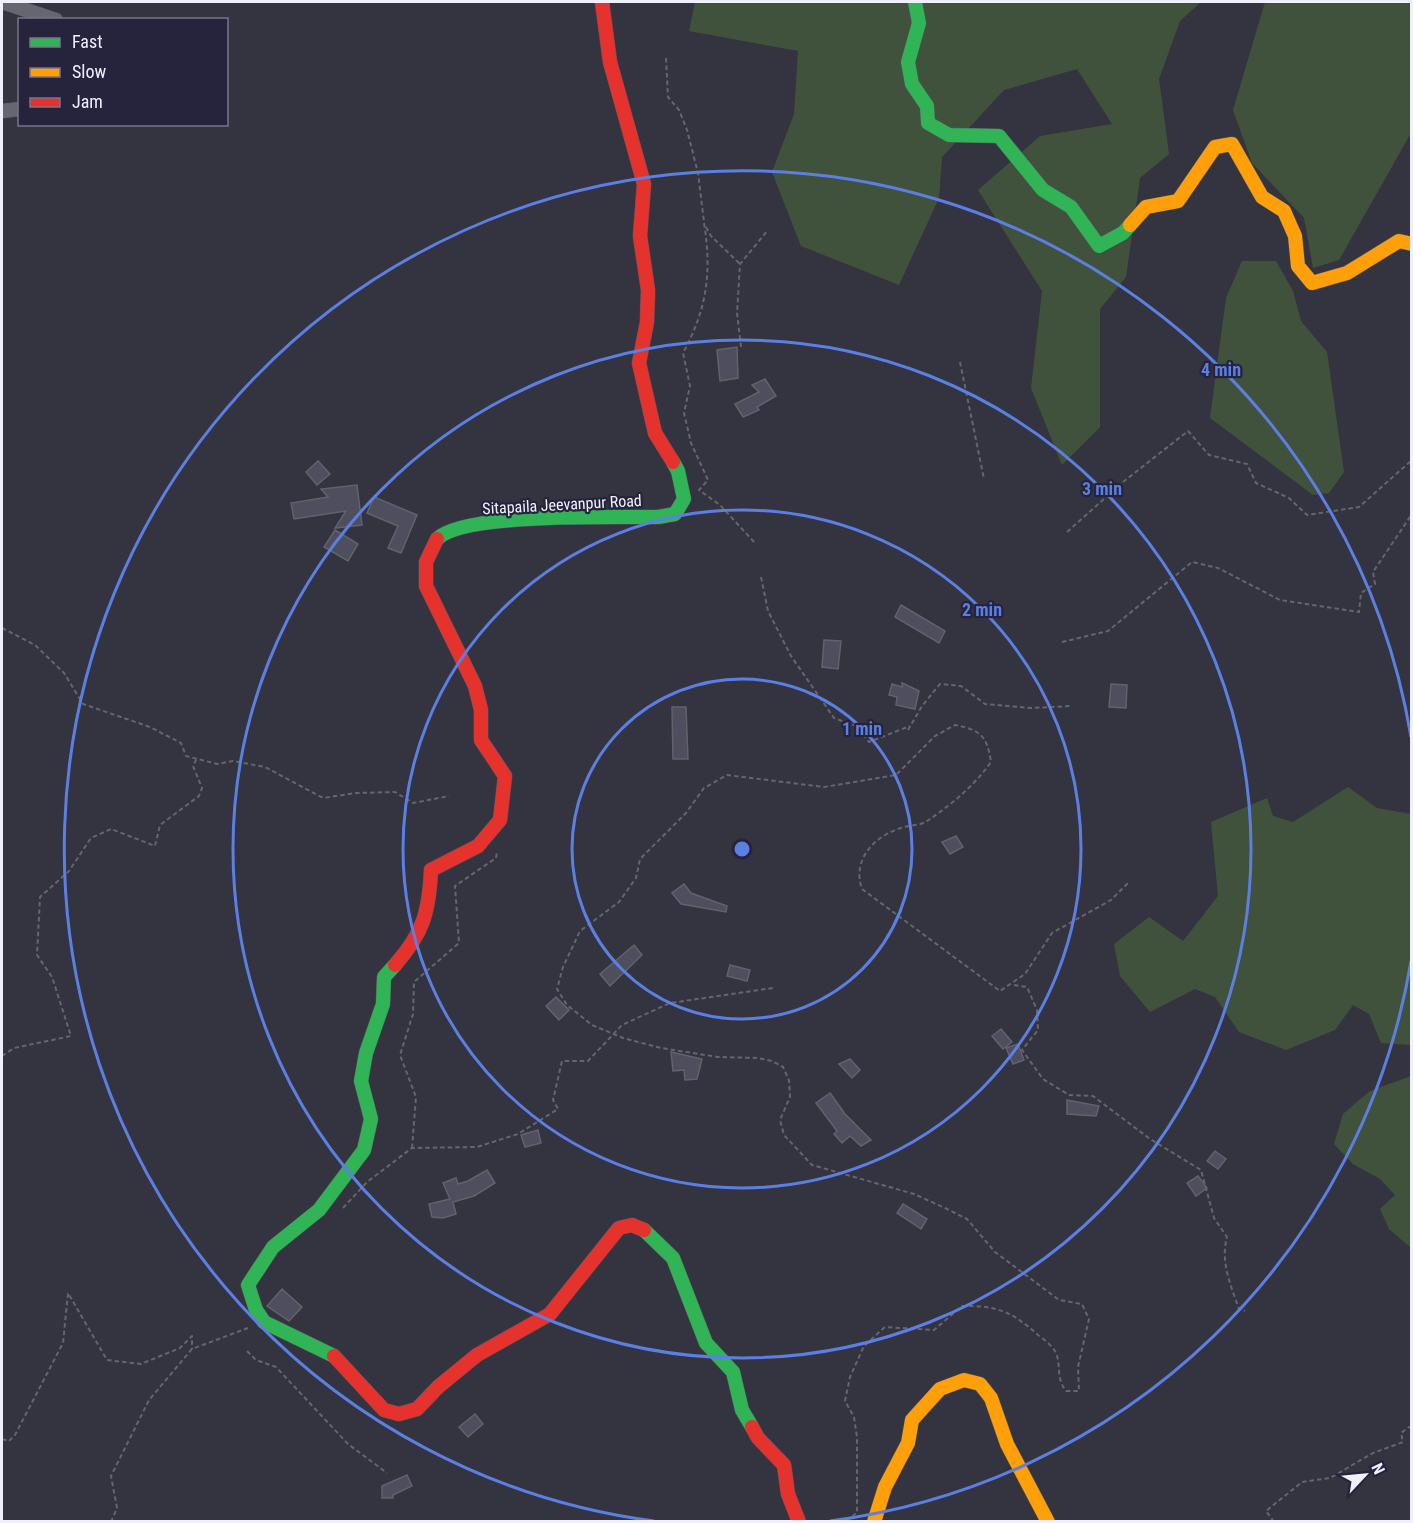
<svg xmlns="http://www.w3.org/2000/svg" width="1413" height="1523" font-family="'Roboto Condensed',sans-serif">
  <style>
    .green { fill: #41523c }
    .building { fill: #4e4e5e; stroke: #62626d; stroke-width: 1.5 }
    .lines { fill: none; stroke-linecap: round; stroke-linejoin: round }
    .street-casing { stroke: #53535f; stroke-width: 15 }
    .fast-casing { stroke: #53535f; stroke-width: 15 }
    .slow-casing { stroke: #53535f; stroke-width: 15 }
    .jam-casing { stroke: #53535f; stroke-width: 15 }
    .path { stroke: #65656f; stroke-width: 2; stroke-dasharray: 4.5 3; stroke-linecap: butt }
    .street { stroke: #666670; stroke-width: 14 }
    .fast { stroke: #30b455; stroke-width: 14 }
    .slow { stroke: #ff9f0a; stroke-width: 14 }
    .jam { stroke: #e5322d; stroke-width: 14 }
    .ring { fill: none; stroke: #5c7fe3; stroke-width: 3 }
    .labels { text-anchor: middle; stroke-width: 4.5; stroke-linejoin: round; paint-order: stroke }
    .street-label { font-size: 16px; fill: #f0f0fd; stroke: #25243c }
    .centre { fill: #5c7fe3; stroke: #25243c; stroke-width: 3 }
    .ring-label { font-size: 18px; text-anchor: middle; font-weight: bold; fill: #5c7fe3; stroke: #25243c; stroke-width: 4.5; stroke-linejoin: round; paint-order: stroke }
  </style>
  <rect width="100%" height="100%" fill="#343441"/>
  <!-- green -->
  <g class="green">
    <polygon points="695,2 1201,2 1180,21 1159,79 1169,154 1140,178 1126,277 1100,309 1100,427 1062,465 1031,388 1042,291 978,190 1040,136 1112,124 1077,69 1004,90 942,157 939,198 899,285 801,246 772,172 794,114 798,51 689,31"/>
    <polygon points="1265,2 1411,2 1411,133 1339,260 1313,268 1304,218 1252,163 1233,110"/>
    <polygon points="1242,261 1276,261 1293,291 1301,321 1327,352 1344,472 1329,493 1313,495 1210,418 1226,298"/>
    <polygon points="1348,787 1377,808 1411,814 1411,1045 1381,1043 1369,1014 1353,1005 1335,1030 1286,1050 1239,1032 1215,997 1195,989 1150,1012 1120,976 1114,944 1149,917 1183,941 1218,896 1211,822 1267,798 1273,816 1293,822"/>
    <polygon points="1411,1076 1412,1076 1411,1248 1389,1229 1380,1209 1395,1195 1380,1179 1353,1164 1334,1144 1343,1114 1370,1091"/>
  </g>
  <!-- building -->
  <g class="building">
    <polygon points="737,347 738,378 720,381 717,350"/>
    <polygon points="765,379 776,396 757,407 759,410 743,417 735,404 759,392 752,385"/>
    <polygon points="318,461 330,474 317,485 306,472"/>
    <polygon points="357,485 362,525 335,528 346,511 294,519 291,503 328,497 321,489"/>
    <polygon points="374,497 417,515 401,553 388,548 398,526 367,513"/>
    <polygon points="335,530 358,544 348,561 324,547"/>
    <polygon points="901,605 945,631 939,643 895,617"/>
    <polygon points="824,640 841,641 838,669 822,667"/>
    <polygon points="902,683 919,691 915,709 896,705 897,697 889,695 892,684 902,687"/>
    <polygon points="1111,684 1127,685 1126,708 1109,707"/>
    <polygon points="672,707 686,707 688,759 673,759"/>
    <polygon points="956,836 963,847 950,854 942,842"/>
    <polygon points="684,884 691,893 727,906 726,912 681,904 672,893"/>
    <polygon points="634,945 642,955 610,986 600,974"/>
    <polygon points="730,965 750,970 747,981 727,976"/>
    <polygon points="556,997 569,1010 559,1020 546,1006"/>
    <polygon points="1001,1029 1012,1042 1003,1049 992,1036"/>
    <polygon points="1018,1044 1024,1060 1013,1064 1006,1048"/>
    <polygon points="671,1052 702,1059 697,1079 685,1080 684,1070 673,1071"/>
    <polygon points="850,1059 860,1070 852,1078 839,1064"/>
    <polygon points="830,1093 845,1114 871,1140 861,1146 850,1136 842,1143 834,1134 837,1131 816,1103"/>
    <polygon points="1067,1100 1099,1106 1096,1116 1067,1114"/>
    <polygon points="538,1130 541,1143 525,1147 521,1135"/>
    <polygon points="1215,1151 1226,1159 1218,1169 1207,1161"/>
    <polygon points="487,1170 495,1183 474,1196 453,1202 456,1214 443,1218 432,1217 429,1204 450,1199 443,1183 456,1178 458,1184 468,1181"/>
    <polygon points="1198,1176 1207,1188 1196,1196 1187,1183"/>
    <polygon points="903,1204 927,1219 921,1229 897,1213"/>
    <polygon points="282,1289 302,1307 289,1321 267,1306"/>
    <polygon points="475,1414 483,1424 468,1437 459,1427"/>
    <polygon points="407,1475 412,1486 393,1495 393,1498 382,1498 382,1486"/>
  </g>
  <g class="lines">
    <!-- street casing -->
    <g class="street-casing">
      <g id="street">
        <polyline points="2,2 56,20"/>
        <polyline points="2,111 20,109"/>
      </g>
    </g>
    <!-- fast casing -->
    <g class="fast-casing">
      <g id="fast">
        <polyline points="915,2 919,23 908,62 912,84 927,106 928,123 949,135 999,136 1043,190 1071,207 1099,246 1123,233 1130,225"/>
        <path d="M437 539C463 512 617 518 658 517L675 514 684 499 678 471 673 462"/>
        <polyline points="644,1230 673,1258 706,1343 733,1372 742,1410 752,1427"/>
        <polyline points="334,1356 264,1322 256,1310 248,1285 273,1247 319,1210 364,1150 371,1119 361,1081 366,1053 383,1004 384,977 395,965"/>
      </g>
    </g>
    <!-- slow casing -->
    <g class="slow-casing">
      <g id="slow">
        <polyline points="1130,225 1146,207 1178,201 1215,147 1232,144 1262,197 1284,211 1295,236 1298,266 1312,283 1347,273 1399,241 1412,244"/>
        <polyline points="874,1522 885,1487 908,1443 912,1420 940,1389 964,1380 980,1384 991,1398 1007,1444 1048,1522"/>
      </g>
    </g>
    <!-- jam casing -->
    <g class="jam-casing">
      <g id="jam">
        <polyline points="602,2 610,62 644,184 640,236 648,290 647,322 639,363 655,433 673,462"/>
        <path d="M395 965C423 933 429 913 431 870L478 846 500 820 505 776 481 740V710L475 686 426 586V562L437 539"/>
        <polyline points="334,1356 384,1410 399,1414 417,1409 438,1387 477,1355 550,1314 619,1228 632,1225 644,1230"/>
        <polyline points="752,1427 758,1438 784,1465 788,1494 799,1522"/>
      </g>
    </g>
    <!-- path -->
    <g class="path">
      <polyline points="666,58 668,97 679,110 687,130 698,173 704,222"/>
      <path d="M704 223C712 272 707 309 683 353L690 386 684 413 691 443 708 480 699 490 720 505 755 543"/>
      <polyline points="706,227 711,236 740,264"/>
      <polyline points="741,347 737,313 740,264 768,230"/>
      <polyline points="960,362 984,479"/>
      <polyline points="1067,532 1123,482 1188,431 1209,455 1247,464 1256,483 1289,498 1307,515 1359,507 1412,460"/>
      <polyline points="761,577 768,611 791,656 834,718 856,726 869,742 910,726"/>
      <polyline points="2,628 35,645 64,673 83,704 150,727 181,743 186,756 217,764 233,761 265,767 323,798 356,793 395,792 413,803 449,796"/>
      <polyline points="1062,642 1108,631 1192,562 1218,568 1280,600 1359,612 1361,593 1375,584 1373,572 1412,514"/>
      <polyline points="908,730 922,706 940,684 961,686 985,704 1031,708 1071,706"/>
      <path d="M1014 985 1027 987 1037 1010 1038 1030 1022 1050 1043 1079 1069 1095 1093 1096 1150 1139 1201 1170 1214 1218 1227 1237C1220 1262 1231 1286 1239 1309L1245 1311"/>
      <polyline points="2,1056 14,1048 71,1036 52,977 37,955 40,897 69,871 91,838 111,829 155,846 160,825 199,796 202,788 193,766 197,758"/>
      <polyline points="412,1148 416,1097 400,1055 413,1014 414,982 459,943 455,886 496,858 497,851"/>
      <polyline points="343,1208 367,1182 412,1148 477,1147 518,1134 558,1109 553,1100 562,1061 588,1061 622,1025 670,1003 773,988"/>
      <polyline points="247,1351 256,1360 276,1367 348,1444 387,1473"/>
      <polyline points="2,1439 9,1441 15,1435 63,1343 68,1293 107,1360 141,1364 180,1348 192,1336 192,1349"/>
      <polyline points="111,1522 117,1508 111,1476 149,1400 192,1349 248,1328"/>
      <path d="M847 1522 857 1512V1437L854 1417 845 1401 850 1377 864 1346 885 1327 934 1330 962 1306C996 1305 1013 1312 1038 1335 1044 1339 1051 1345 1055 1351 1062 1364 1055 1377 1066 1391H1079L1078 1367 1089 1319 1082 1304 1059 1300 995 1252 967 1219 945 1208 914 1194 812 1165 784 1135 780 1120 790 1097 789 1080 783 1067 772 1061 758 1058 718 1057 661 1048 623 1038 592 1025 567 1005 557 989 563 967 580 931 619 902 636 878 640 859 686 813 704 788 727 775 824 787 896 775 935 736 955 725C980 730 987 735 991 762 975 785 951 805 927 821 920 826 909 825 901 828 873 837 852 860 862 889L1000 991 1025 974 1052 933 1111 900 1128 883"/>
      <polyline points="1274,1522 1266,1511 1302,1482 1330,1478 1373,1453 1403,1442 1401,1433 1409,1427 1412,1428"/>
    </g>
    <!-- street -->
    <use href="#street" class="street"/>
    <!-- fast -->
    <use href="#fast" class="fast"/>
    <!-- slow -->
    <use href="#slow" class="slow"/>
    <!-- jam -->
    <use href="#jam" class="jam"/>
  </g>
  <!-- distance rings -->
  <g class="ring">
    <circle cx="742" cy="849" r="170"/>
    <circle cx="742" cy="849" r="339"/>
    <circle cx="742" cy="849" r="509"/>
    <path d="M1411 961A678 678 0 0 1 830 1521M654 1521A678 678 0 1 1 1411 737"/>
  </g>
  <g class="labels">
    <!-- street labels -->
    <g class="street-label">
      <text transform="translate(562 504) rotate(-3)" y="6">Sitapaila Jeevanpur Road</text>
    </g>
  </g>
  <circle cx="742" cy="849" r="9" class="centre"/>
  <g class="ring-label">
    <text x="1221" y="376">4 min</text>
    <text x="1102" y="495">3 min</text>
    <text x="982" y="616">2 min</text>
    <text x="862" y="735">1 min</text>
  </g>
  <!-- border -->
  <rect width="1413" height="1523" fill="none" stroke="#f0f0fd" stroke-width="6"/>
  <!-- legend -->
  <rect x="18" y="18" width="210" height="108" fill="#25243c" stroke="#767689" stroke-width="1.5"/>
  <rect x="30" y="38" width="30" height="9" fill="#30b455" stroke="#767689" stroke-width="1.5"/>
  <text x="72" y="48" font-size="18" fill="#f0f0fd">Fast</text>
  <rect x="30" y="68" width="30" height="9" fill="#ff9f0a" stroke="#767689" stroke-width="1.5"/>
  <text x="72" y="78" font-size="18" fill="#f0f0fd">Slow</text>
  <rect x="30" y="98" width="30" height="9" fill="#e5322d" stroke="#767689" stroke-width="1.5"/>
  <text x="72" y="108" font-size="18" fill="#f0f0fd">Jam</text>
  <!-- north arrow -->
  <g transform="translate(1365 1475) rotate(64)" stroke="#25243c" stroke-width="4.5" paint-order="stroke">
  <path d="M0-4.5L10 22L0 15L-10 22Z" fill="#f0f0fd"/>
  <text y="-9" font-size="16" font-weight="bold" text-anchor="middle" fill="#f0f0fd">N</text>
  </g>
</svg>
